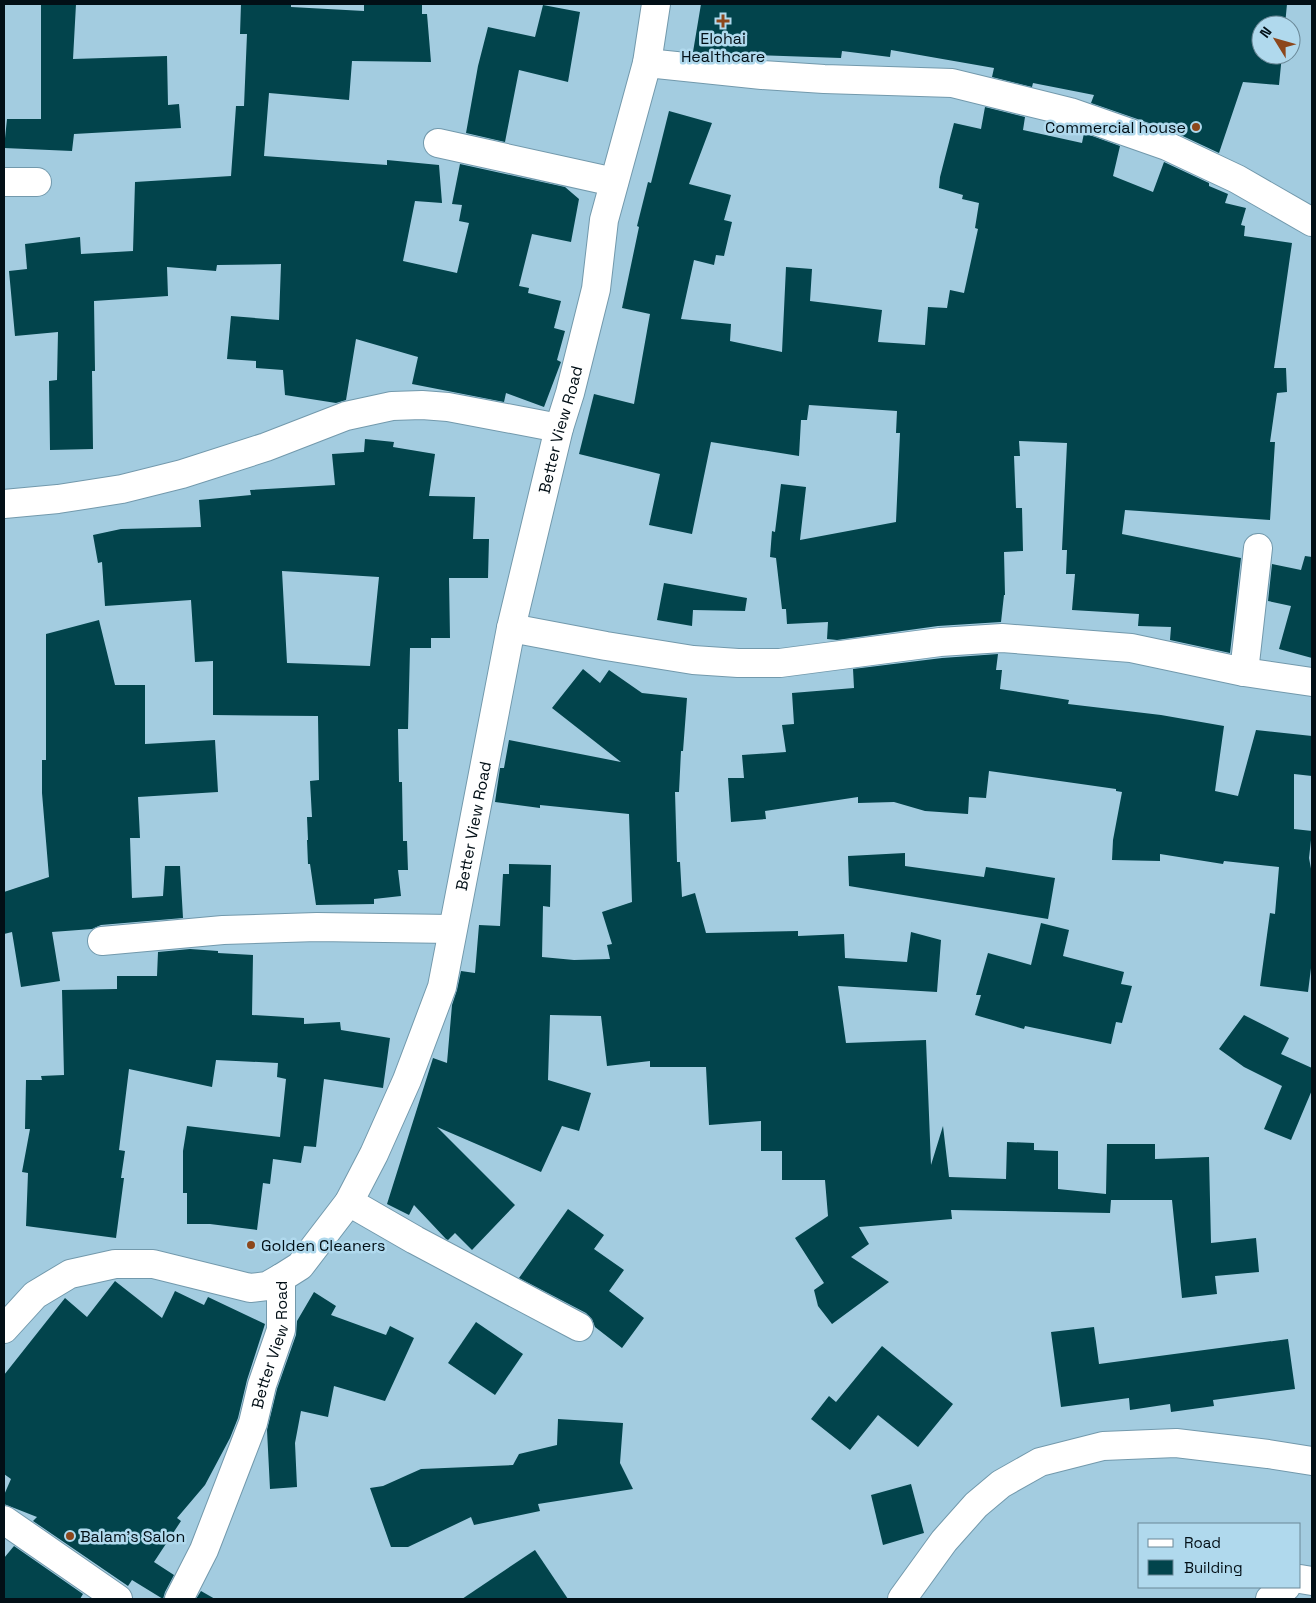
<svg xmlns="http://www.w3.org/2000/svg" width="1316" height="1603" font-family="'Space Grotesk',sans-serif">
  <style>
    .building { fill: #02444c; fill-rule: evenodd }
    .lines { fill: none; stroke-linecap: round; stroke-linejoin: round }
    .minor-casing { stroke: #7299ac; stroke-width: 30 }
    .minor { stroke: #fff; stroke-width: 28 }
    .poi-dot { fill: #8c471c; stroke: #b0d9ed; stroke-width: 2 }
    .labels { text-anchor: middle; stroke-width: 5; stroke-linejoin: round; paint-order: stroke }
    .poi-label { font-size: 16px; fill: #020f16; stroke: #b0d9ed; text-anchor: start }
    .street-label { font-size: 16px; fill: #020f16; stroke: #b0d9ed }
  </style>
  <rect width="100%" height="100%" fill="#a3cce0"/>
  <!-- building -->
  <g class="building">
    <polygon points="41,4 76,4 73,59 167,56 168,105 179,104 181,128 74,134 72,151 4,148 7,119 41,119"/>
    <polygon points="241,4 291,4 291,7 364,11 364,4 422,4 422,14 427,14 431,62 352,61 349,100 269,93 264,156 387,165 387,160 439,165 442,203 415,201 403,261 457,273 469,223 459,221 462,205 452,204 460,164 565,187 579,199 571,242 532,234 519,286 529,288 528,293 561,301 554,328 565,331 557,360 561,362 544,407 506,393 504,402 412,384 418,357 356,339 346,400 336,403 285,395 283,370 256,368 256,361 227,359 231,316 279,320 281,264 217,265 216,271 167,267 168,296 94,301 95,371 92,371 93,449 50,450 49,381 57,380 58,332 15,336 9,271 27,269 25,244 80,237 81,254 133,251 135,182 231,176 236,106 244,106 247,34 240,34"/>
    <polygon points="701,4 1287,4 1285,25 1261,25 1261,55 1282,55 1279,85 1243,82 1219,153 1172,131 1091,103 1094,95 1033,83 1032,87 992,77 994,68 891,50 890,57 842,51 841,58 752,55 752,58 693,52"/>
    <polygon points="543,5 580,12 568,82 519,70 505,142 466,133 478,66 488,27 535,37"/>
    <polygon points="985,107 1025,117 1023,130 1082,143 1084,133 1120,146 1113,176 1153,192 1164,162 1209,183 1209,186 1228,194 1225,203 1246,208 1241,225 1245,226 1244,236 1292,243 1274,368 1286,368 1287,392 1277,393 1270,442 1275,442 1270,520 1125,510 1122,534 1241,558 1230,653 1170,640 1171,627 1138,626 1139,614 1072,610 1075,574 1066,574 1067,550 1062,550 1067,443 1019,441 1020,456 1014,456 1016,508 1022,508 1023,551 1004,552 1005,595 1004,595 1001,622 938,626 837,640 827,639 828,622 787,624 786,609 782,609 776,558 770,557 772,531 775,532 781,484 806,487 800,540 896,522 900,433 896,433 897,411 809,405 807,420 801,420 799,456 711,442 692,534 649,525 660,474 579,454 594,394 634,404 650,314 622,308 639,227 637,226 648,182 651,183 669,111 712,123 689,184 731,195 724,220 732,222 724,256 716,255 714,265 694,260 681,319 731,324 730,341 782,352 786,267 812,269 810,301 882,310 878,342 925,345 928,307 947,308 950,290 964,293 978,229 975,228 979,203 962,199 963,195 939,188 940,177 954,123 981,129"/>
    <path d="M365 439 394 442 393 447 435 454 429 496 475 497 473 539H489L488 578H449L450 638H431V648H410L408 729H398L399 782H402L403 841H407L408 870H398L401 896 374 899V904L316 905 310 864H308L307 840H308L307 817H312L310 781 319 780 318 716 213 715V661L195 662 191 600 105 606 102 562 98 563 93 535 121 529 201 527 199 500 251 495 250 490 335 485 332 454 364 452ZM282 571 379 577 370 666 287 663Z"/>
    <polygon points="1305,556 1312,557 1312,658 1279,649 1291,606 1268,601 1272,564 1301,570"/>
    <polygon points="664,583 747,598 745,611 693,610 692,626 657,620"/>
    <polygon points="99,620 115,685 145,685 145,744 215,740 218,792 138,797 140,838 130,838 132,898 163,896 165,866 180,866 183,918 101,925 92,929 52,932 60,981 21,987 12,932 4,934 4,892 49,877 42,793 42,760 46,760 46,634"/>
    <polygon points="998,654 996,670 1002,670 1000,689 1069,700 1068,704 1161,715 1224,726 1215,791 1238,796 1256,730 1312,736 1312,776 1294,774 1294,829 1312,831 1309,858 1312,874 1312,960 1308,992 1260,986 1270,913 1275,914 1279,867 1224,861 1223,864 1160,854 1160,861 1112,860 1113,840 1122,792 1116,791 1116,789 989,771 986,798 969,797 968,814 925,811 894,802 858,803 858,797 765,811 766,819 731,822 728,778 744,778 742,755 786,752 782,725 794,724 792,693 854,688 853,669 942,658"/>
    <polygon points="583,669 600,683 609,670 642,693 687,698 683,751 681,751 679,792 675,792 677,862 680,862 682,897 695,893 706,933 798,931 798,936 844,934 845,958 907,962 911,932 941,940 937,992 838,986 846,1043 926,1040 931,1165 943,1126 949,1177 1006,1179 1007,1142 1034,1143 1034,1150 1058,1151 1058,1189 1106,1194 1107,1144 1155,1144 1155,1159 1209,1157 1211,1243 1256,1238 1259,1272 1215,1276 1217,1294 1182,1298 1172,1200 1111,1200 1110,1213 951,1210 952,1219 859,1227 869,1244 851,1257 889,1282 832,1324 818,1306 814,1290 824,1283 795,1238 828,1216 825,1180 782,1180 782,1151 761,1151 761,1121 709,1125 706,1067 650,1067 650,1061 607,1066 601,1016 550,1015 548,1080 591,1093 579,1131 562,1126 541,1172 437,1127 515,1205 472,1250 455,1233 448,1240 446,1239 414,1205 409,1215 387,1204 433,1058 447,1063 452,1005 457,990 461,971 475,973 479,925 500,926 503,874 509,874 509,864 551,865 550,907 543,906 542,957 574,960 610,959 607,945 612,944 602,912 632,902 629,814 540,805 540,808 495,802 500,768 504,768 509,740 621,762 552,708"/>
    <polygon points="905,853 905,866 984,877 986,867 1055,878 1048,919 849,886 848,856"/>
    <polygon points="1041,923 1069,930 1063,956 1124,972 1121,984 1132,986 1122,1023 1116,1022 1111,1044 1025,1026 1024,1029 975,1015 981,995 976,995 988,953 1031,965"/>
    <polygon points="190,949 218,951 218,953 253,955 252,1015 304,1018 304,1024 340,1022 341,1030 390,1038 383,1088 324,1079 316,1147 304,1146 301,1163 273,1159 270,1184 263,1183 257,1230 210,1224 187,1224 187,1193 183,1193 183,1151 187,1126 280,1137 286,1079 277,1077 278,1063 216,1060 212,1087 129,1069 119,1150 125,1151 121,1178 124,1178 116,1238 26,1226 28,1173 22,1172 30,1129 25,1129 26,1080 42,1080 41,1076 64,1075 62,990 117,989 117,976 157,976 158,952"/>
    <polygon points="1244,1015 1289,1038 1281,1054 1312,1068 1312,1090 1291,1140 1264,1129 1282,1086 1244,1067 1219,1049"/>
    <polygon points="568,1209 604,1235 594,1249 624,1270 609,1291 644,1318 622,1348 595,1327 592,1319 586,1313 519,1278"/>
    <polygon points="115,1281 162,1318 175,1291 204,1305 208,1297 265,1324 247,1380 238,1418 230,1438 205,1485 177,1518 181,1521 154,1562 174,1575 165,1592 163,1599 132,1580 128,1586 33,1521 37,1517 4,1504 4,1495 11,1479 4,1474 4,1375 65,1298 87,1317"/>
    <polygon points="314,1292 336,1306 331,1315 386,1335 390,1326 414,1338 385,1401 334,1386 328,1417 301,1411 295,1443 297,1487 270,1489 267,1430 277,1389 296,1335 297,1321"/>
    <polygon points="476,1322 523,1354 495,1395 448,1363"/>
    <polygon points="1094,1327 1099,1364 1288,1339 1295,1389 1213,1400 1214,1406 1171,1412 1170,1404 1130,1410 1129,1398 1061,1407 1051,1332"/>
    <polygon points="882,1346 953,1404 918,1447 878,1415 850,1450 811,1419 829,1396 836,1402"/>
    <polygon points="558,1419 623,1423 620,1463 633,1489 538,1504 540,1511 474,1525 471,1517 408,1547 391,1547 370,1488 383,1486 421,1469 513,1465 519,1454 557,1445"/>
    <polygon points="911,1484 924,1533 883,1545 871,1495"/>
    <polygon points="14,1546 83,1594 80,1599 4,1599 4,1558"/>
    <polygon points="535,1550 568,1599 462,1599"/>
    <polygon points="201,1591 215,1599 196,1599"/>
  </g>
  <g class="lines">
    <!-- minor casing -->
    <g class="minor-casing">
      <g id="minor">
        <polyline points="647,63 762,75 824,79 952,83 1070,112 1167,146 1237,179 1312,222"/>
        <polyline points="438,143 614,182"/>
        <polyline points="4,182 37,182"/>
        <polyline points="4,504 58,499 122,489 182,474 266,447 346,416 392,406 422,405 448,407 559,428"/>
        <polyline points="511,628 606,646 693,660 738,663 780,663 940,642 1002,638 1131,648 1244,672 1312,682"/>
        <polyline points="1244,672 1258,548"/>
        <polyline points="102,941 223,930 317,927 452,929"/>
        <polyline points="349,1202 415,1240 579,1327"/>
        <polyline points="4,1329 35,1295 70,1274 115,1264 153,1264 250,1288 267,1286 281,1278"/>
        <polyline points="4,1520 118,1599"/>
        <polyline points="1300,1579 1312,1581"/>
        <path id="s1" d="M179 1599 204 1550 253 1423 262 1385 281 1330V1278L300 1266 349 1202 374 1154 407 1080 442 987 511 628 559 428 570 393 596 289 604 220 647 63 656 4"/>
        <polyline points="902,1599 944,1541 976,1505 1001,1484 1040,1462 1103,1446 1176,1443 1268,1454 1312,1461"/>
        <polyline points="1270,1599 1286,1587"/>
      </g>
    </g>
    <!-- minor -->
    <use href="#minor" class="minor"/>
  </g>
  <!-- markers -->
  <g class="poi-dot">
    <path d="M720.5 13.5h5v5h5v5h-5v5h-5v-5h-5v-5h5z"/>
    <circle cx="1196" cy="127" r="5"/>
    <circle cx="251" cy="1245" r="5"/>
    <circle cx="70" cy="1536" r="5"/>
  </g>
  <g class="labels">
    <!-- poi labels -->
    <g class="poi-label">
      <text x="723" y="44" text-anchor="middle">Elohai<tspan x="723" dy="18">Healthcare</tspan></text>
      <text x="1186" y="133" text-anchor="end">Commercial house</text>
      <text x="261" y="1251">Golden Cleaners</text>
      <text x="80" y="1542">Balam's Salon</text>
    </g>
    <!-- street labels -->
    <g class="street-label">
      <text dy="6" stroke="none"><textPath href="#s1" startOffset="1248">Better View Road</textPath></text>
      <text dy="6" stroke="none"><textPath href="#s1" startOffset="842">Better View Road</textPath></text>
      <text dy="6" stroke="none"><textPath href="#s1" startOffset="272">Better View Road</textPath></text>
    </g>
  </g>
  <!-- border -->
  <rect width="1316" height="1603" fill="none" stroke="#020f16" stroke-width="10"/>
  <!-- legend -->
  <rect x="1138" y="1523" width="162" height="65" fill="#b0d9ed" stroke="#6a8897"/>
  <rect x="1148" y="1539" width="25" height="8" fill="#ffffff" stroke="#6a8897"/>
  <text x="1184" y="1548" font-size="15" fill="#020f16">Road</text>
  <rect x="1148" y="1560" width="25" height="15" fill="#02444c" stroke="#6a8897"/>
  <text x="1184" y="1573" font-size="15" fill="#020f16">Building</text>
  <!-- north arrow -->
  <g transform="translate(1276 40) rotate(307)"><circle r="24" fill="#b0d9ed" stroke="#6a8897"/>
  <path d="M0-4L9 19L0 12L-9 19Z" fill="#8c471c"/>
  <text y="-8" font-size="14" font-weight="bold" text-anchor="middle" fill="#020f16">N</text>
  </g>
</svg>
